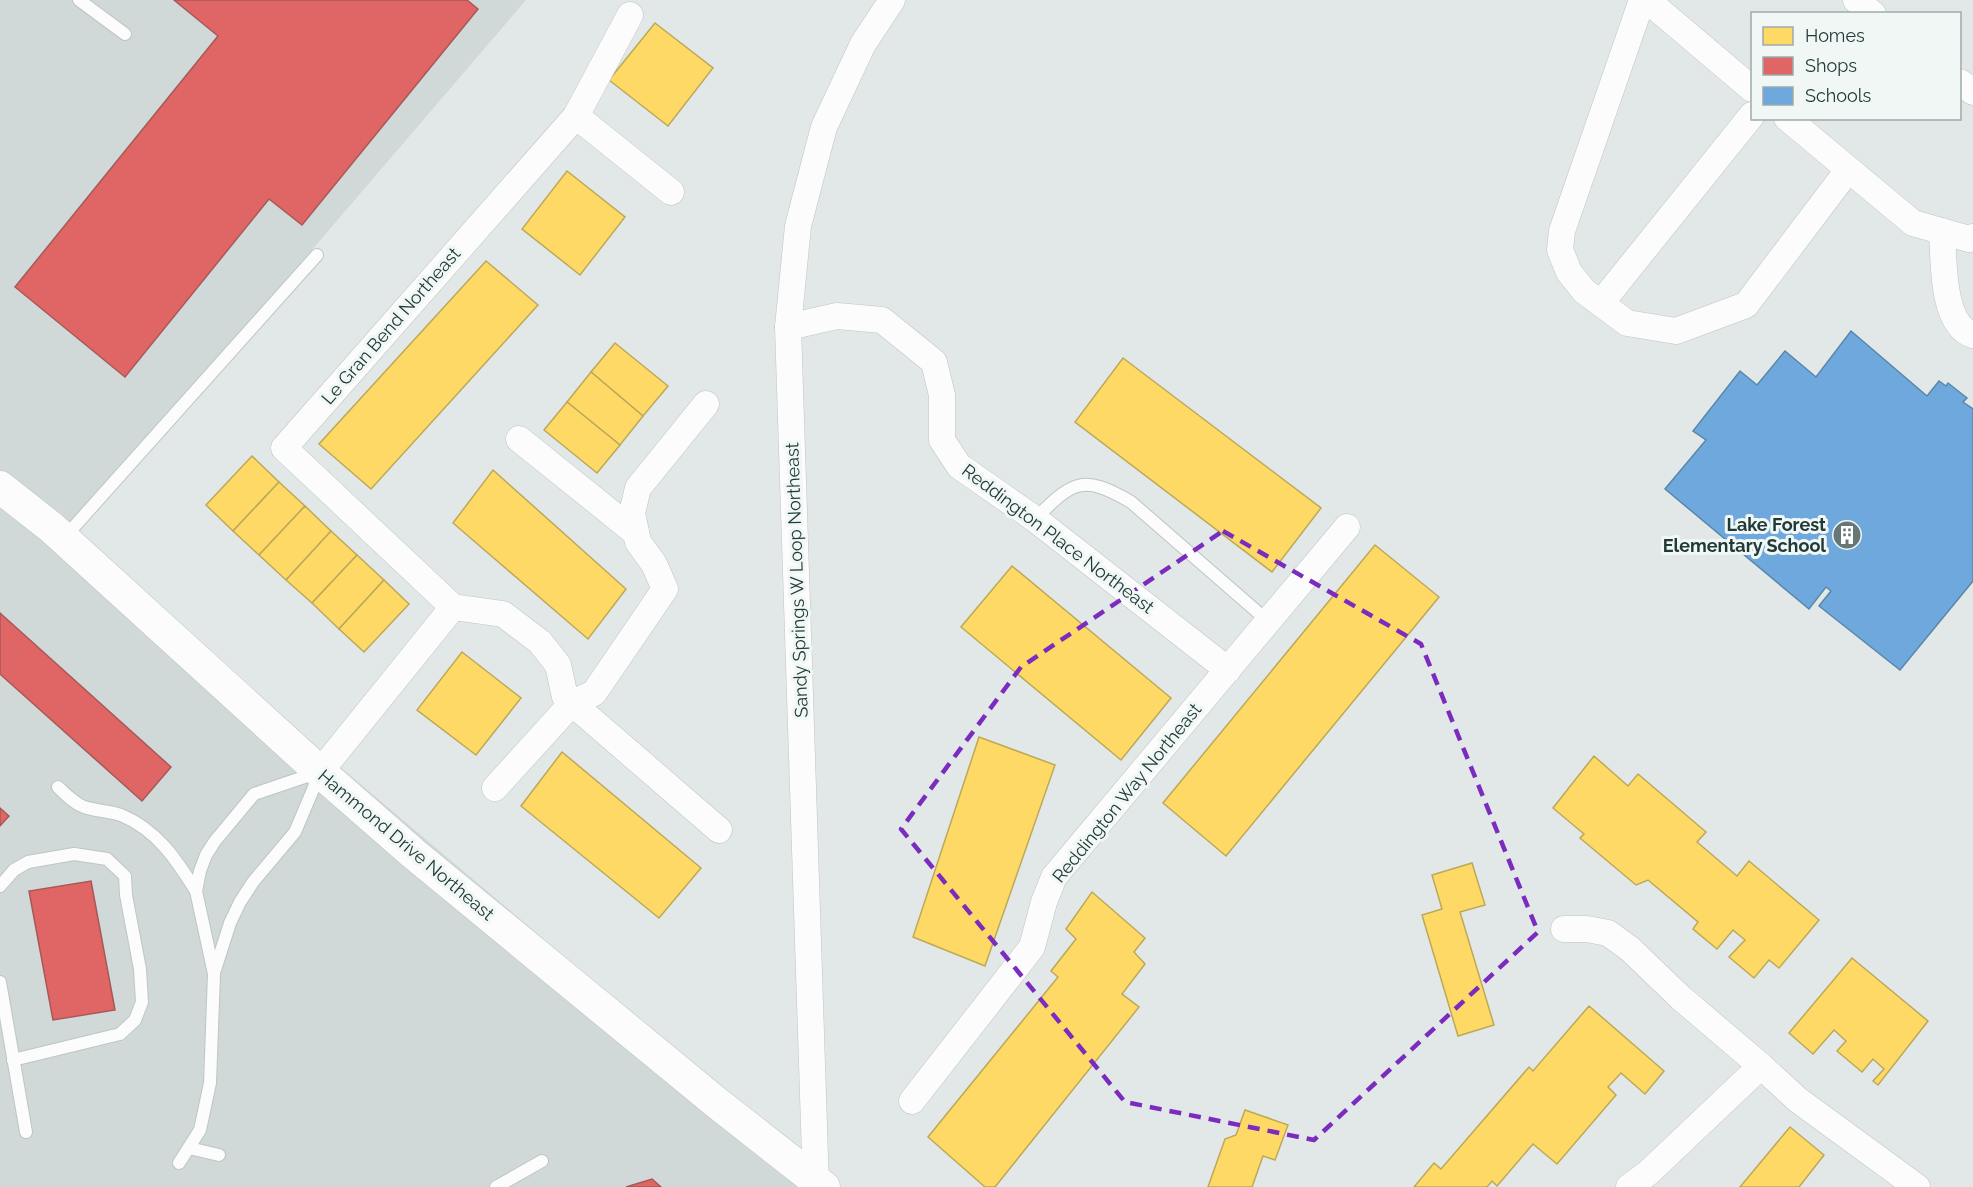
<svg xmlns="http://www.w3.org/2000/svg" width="1973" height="1187" font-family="Raleway,sans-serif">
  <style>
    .built { fill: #d0d9d7 }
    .homes { fill: #ffd966; stroke: #bca958; stroke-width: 1.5 }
    .shops { fill: #e06666; stroke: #a75958; stroke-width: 1.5 }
    .schools { fill: #6fa8dc; stroke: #5887ab; stroke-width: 1.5 }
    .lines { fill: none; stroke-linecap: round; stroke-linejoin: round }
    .service-casing { stroke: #bfc5c4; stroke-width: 14 }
    .minor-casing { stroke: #bfc5c4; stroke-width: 27 }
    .tertiary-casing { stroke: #bfc5c4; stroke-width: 33 }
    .service { stroke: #fbfcfb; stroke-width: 12 }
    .minor { stroke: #fbfcfb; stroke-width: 26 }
    .tertiary { stroke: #fbfcfb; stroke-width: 32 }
    .marked { fill: none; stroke: #7b2cbf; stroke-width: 4.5; stroke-dasharray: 12 8; stroke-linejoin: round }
    .labels { text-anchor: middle; stroke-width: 6; stroke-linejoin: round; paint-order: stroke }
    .street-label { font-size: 18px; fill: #213a39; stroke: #f0f7f5 }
    .poi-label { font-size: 18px; font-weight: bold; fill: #213a39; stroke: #f0f7f5; text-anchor: end }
  </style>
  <rect width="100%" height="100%" fill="#e2e8e7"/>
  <!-- built -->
  <polygon class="built" points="0,0 526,0 67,536 823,1175 834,1187 0,1187"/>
  <!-- homes -->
  <g class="homes">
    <polygon points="655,23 713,68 668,126 609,80"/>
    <polygon points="567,171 625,217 580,275 522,229"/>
    <polygon points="486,261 538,305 371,489 319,444"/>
    <polygon points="615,343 668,386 643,416 591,372"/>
    <polygon points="1123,358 1321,508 1272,572 1075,422"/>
    <polygon points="591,372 643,416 620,445 567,402"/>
    <polygon points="567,402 620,445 597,473 544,430"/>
    <polygon points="252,456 279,482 233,531 206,505"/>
    <polygon points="493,470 626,589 588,639 453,523"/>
    <polygon points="279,482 305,506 259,555 233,531"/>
    <polygon points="305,506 331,531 286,580 259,555"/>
    <polygon points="331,531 357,555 312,603 286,580"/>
    <polygon points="1375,545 1439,597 1226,856 1163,803"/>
    <polygon points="357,555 384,580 339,629 312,603"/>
    <polygon points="1012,566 1171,698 1121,760 961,627"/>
    <polygon points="384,580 409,604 364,652 339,629"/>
    <polygon points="462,652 521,698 476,755 417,710"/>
    <polygon points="979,737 1055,765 985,966 913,937"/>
    <polygon points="562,752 701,868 659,918 521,806"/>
    <polygon points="1594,756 1628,786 1638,774 1706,832 1697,842 1737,876 1749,861 1819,920 1779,968 1769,960 1754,978 1729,957 1745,940 1733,930 1717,949 1693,929 1698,922 1648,880 1636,885 1580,838 1584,834 1553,808"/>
    <polygon points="1472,863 1485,905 1460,912 1494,1025 1458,1036 1422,915 1442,909 1432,875"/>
    <polygon points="1092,892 1145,938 1134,952 1145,964 1122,994 1139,1007 995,1187 985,1187 928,1137 1058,977 1051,971 1076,939 1066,929"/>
    <polygon points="1852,958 1928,1021 1878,1085 1873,1081 1884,1069 1873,1059 1862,1072 1837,1051 1846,1041 1834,1030 1813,1054 1789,1033"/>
    <polygon points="1589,1006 1664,1071 1645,1094 1621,1073 1608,1087 1616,1095 1557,1164 1533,1144 1497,1186 1492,1181 1487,1187 1414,1187 1434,1163 1441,1169 1529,1067 1533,1071"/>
    <polygon points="1245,1110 1288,1125 1275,1160 1263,1156 1252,1187 1208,1187 1225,1139 1236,1135"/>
    <polygon points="1790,1127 1824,1155 1799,1187 1740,1187"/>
  </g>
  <!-- shops -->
  <g class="shops">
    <polygon points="174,0 467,0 478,9 302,225 269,199 125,377 15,287 218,36"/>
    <polygon points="0,613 171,767 142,801 0,674"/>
    <polygon points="0,808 9,816 0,826"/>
    <polygon points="91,881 115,1010 53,1020 29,891"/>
    <polygon points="652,1179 661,1187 626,1187"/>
  </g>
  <!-- schools -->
  <polygon class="schools" points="1851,331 1927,396 1939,381 1946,386 1948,383 1967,398 1963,402 1973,409 1973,581 1900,670 1819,606 1831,591 1826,587 1809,609 1665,489 1706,440 1693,431 1740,371 1757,385 1785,351 1816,377"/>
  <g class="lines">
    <!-- service casing -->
    <g class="service-casing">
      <g id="service">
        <polyline points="79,0 125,34"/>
        <path d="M1035 519C1072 482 1082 473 1131 502L1269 622"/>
        <polyline points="64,538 317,255"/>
        <path d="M58 787C66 795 74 803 84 807 96 811 109 811 121 815 157 830 176 859 196 891"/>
        <polyline points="0,886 14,870 28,862 74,854 107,859 125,876 126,895 140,969 142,1002 135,1020 120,1034 13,1060"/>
        <polyline points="215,970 230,923 240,902 253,882 295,832 320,773"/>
        <polyline points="0,982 26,1132"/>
        <polyline points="189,1148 219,1155"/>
        <polyline points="179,1163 200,1130 210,1083 214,974 196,891 200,871 206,855 215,841 254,794 316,773"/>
        <polyline points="496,1187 542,1161"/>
      </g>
    </g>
    <!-- minor casing -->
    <g class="minor-casing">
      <g id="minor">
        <polyline points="1642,0 1562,231 1560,250 1569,272 1584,291 1627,323 1676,331 1746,305 1848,170"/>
        <polyline points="1647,0 1752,89"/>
        <polyline points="1856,0 1873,14"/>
        <polyline points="630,15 576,116 284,448 453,607 503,614 540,642 558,665 565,697 719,830"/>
        <polyline points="1960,82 1973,92"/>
        <polyline points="576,116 671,192"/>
        <polyline points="1787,118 1913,223 1969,239 1973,237"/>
        <path d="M1942 231C1944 259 1941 325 1973 335"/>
        <polyline points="1601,303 1752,115"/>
        <polyline points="788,327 837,316 882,320 934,362 942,395 942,440 959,466 1035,519 1228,670"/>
        <polyline points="519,439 636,533"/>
        <polyline points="320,772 453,607"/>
        <polyline points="495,788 572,703 594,693 665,589 654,564 638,542 632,513 638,488 706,404"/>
        <polyline points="1564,929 1587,929 1608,933 1630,949 1681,998 1761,1066 1798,1100 1917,1187"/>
        <polyline points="912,1101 1032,947 1044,902 1054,877 1347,527"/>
        <polyline points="816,1187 788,327 798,226 824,127 863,44 892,0"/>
        <polyline points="1629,1187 1648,1173 1761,1066"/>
      </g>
    </g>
    <!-- tertiary casing -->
    <g class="tertiary-casing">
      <polyline id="tertiary" points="0,487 52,528 320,772 414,854 717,1103 824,1187"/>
    </g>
    <!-- service -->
    <use href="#service" class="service"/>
    <!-- minor -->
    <use href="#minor" class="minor"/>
    <!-- tertiary -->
    <use href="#tertiary" class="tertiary"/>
  </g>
  <!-- marked area -->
  <path class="marked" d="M1223 531 1421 644 1538 932 1314 1140 1125 1102 901 829 1021 667Z"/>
  <!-- icons -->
  <defs>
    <g id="building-disc" transform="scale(1.5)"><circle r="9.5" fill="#657776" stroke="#f0f7f5"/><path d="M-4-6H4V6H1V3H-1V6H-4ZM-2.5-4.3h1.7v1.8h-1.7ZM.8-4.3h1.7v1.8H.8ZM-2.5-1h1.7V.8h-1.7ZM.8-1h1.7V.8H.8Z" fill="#fff"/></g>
  </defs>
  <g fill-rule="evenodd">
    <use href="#building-disc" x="1847" y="535"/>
  </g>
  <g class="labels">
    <!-- street labels -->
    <g class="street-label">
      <text transform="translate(391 326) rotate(-49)" y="6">Le Gran Bend Northeast</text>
      <text transform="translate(1058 539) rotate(37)" y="6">Reddington Place Northeast</text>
      <text transform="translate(797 580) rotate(-92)" y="6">Sandy Springs W Loop Northeast</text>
      <text transform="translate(1127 793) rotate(-51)" y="6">Reddington Way Northeast</text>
      <text transform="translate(406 845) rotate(40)" y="6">Hammond Drive Northeast</text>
    </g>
    <!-- poi labels -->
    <g class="poi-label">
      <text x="1826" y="531">Lake Forest<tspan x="1826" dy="21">Elementary School</tspan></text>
    </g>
  </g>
  <!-- legend -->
  <rect x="1751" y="12" width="210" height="108" fill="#f0f7f5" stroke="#9dabaa" stroke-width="1.5"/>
  <rect x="1763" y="27" width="30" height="18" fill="#ffd966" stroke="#9dabaa" stroke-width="1.5"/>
  <text x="1805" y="42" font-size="18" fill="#213a39">Homes</text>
  <rect x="1763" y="57" width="30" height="18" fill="#e06666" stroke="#9dabaa" stroke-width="1.5"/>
  <text x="1805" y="72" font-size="18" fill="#213a39">Shops</text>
  <rect x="1763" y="87" width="30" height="18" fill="#6fa8dc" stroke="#9dabaa" stroke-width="1.5"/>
  <text x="1805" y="102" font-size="18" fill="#213a39">Schools</text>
</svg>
